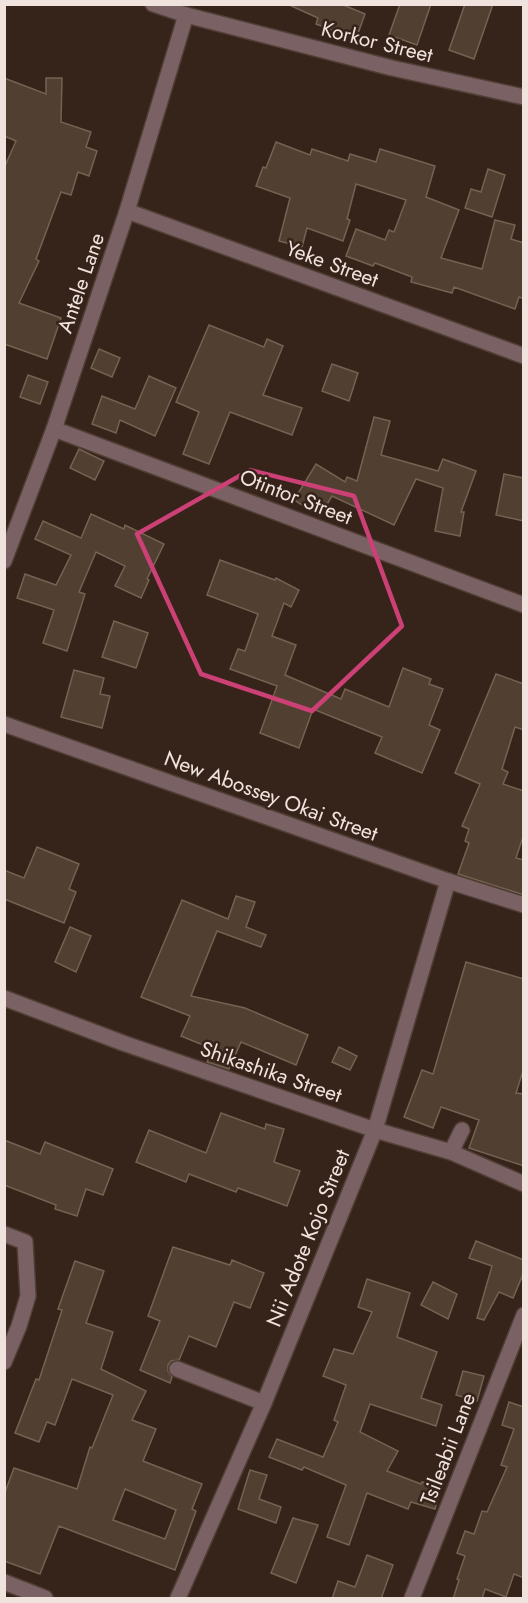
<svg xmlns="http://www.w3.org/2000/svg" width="528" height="1603" font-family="Jost,sans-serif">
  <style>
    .building { fill: #514031; stroke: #746252; stroke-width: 1.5; fill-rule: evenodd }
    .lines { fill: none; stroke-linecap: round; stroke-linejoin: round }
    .minor-casing { stroke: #503e35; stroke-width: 18 }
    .minor { stroke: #7a6164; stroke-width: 15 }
    .marked { fill: none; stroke: #cb4075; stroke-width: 4.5; stroke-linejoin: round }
    .labels { text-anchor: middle; stroke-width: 5; stroke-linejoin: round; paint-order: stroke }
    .street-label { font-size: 21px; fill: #f0e2dd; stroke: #36231a }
  </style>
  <rect width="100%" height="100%" fill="#36231a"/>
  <!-- building -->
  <g class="building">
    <polygon points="287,4 341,4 365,14 356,39 316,24 318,18"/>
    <polygon points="400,4 431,4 417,45 389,35"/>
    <polygon points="465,4 493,4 474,59 449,50"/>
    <polygon points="4,78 46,94 46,78 62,78 61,122 91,132 86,147 97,151 89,176 78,172 71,195 61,192 36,259 39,261 19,303 61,318 47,359 4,344 4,168 16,141 4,136"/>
    <polygon points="276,142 310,155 312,149 348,161 350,154 376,162 380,149 435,166 426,197 459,210 441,258 482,269 495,220 515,225 511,239 524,243 524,299 519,297 515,309 454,287 452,293 411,282 412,277 375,263 373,266 346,256 356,229 385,240 389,230 394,232 406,200 356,184 347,219 350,220 343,241 307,228 302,247 279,241 290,198 256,186 263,167 266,168"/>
    <polygon points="488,169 505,175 492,217 465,208 471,189 481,192"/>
    <polygon points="209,325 264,347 267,339 283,346 263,395 302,408 292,435 230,412 209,464 183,454 199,412 176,402"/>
    <polygon points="99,349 120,358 112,377 91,368"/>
    <polygon points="332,364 358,373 349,401 322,391"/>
    <polygon points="28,375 48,382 40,404 20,397"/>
    <polygon points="149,376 176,388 155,436 120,420 116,433 92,424 102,396 135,409"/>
    <polygon points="374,417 390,421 381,455 438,471 443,459 476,471 461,512 464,512 460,536 435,531 443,488 416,479 394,525 332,496 320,516 294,500 316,464 345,482 347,477 357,481"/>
    <polygon points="79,449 104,461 95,480 70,468"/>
    <polygon points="504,474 524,478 524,521 496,515"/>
    <polygon points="91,514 124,529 125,525 164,544 147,579 149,580 141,598 115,586 125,566 96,552 79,592 85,594 67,651 43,643 54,610 17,598 25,574 56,585 71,555 35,539 43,521 81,538"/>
    <polygon points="220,560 275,580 276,578 299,590 291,607 284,603 272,636 296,645 285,675 341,699 345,689 389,707 403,668 431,679 429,684 443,689 429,725 440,730 422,773 375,753 382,737 313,709 299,748 260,733 277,686 230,669 238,649 245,651 258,614 207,595"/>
    <polygon points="114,621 148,633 136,668 102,657"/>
    <polygon points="74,670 104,678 100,694 110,696 102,728 61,717"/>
    <polygon points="496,674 524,684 524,730 515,727 502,769 508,772 503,784 524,791 524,834 516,858 524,860 524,895 458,874 469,843 465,841 469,829 462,826 480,784 455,773"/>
    <polygon points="37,847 79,864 69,889 76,892 64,923 4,899 4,870 24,878"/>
    <polygon points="236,896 255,902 246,927 266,935 261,947 217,931 191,996 245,1008 308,1035 296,1065 241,1042 229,1069 207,1062 213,1049 181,1036 190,1016 141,997 182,900 228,919"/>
    <polygon points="70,927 91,936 76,972 55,962"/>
    <polygon points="466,962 524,979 524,1068 516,1093 524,1094 524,1166 469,1148 479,1120 441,1107 433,1128 404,1117 422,1070 433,1074"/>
    <polygon points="339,1047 357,1056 350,1070 332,1062"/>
    <polygon points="221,1113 265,1129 266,1124 284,1129 274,1162 300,1171 287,1206 238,1188 236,1192 189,1174 186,1182 136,1162 149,1130 206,1153"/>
    <polygon points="4,1140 40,1154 45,1142 113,1169 103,1195 86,1189 77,1216 55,1209 56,1205 4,1185"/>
    <polygon points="476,1241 524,1260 524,1272 513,1298 499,1292 484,1320 477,1318 492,1266 469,1258"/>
    <polygon points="173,1247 230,1265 232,1260 264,1273 250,1308 234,1302 216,1347 189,1336 179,1360 171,1361 168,1365 168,1371 172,1377 170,1383 140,1370 160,1321 148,1316"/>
    <path d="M75 1261 104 1271 86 1323 113 1332 101 1369 146 1391 132 1420 156 1429 143 1461 202 1484 192 1509 196 1511 175 1570 59 1526 40 1574 4 1561V1495L14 1468 77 1489 90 1447 92 1448 113 1395 72 1379 55 1425 47 1422 39 1442 15 1433 36 1379 39 1380 62 1310 58 1309ZM125 1489 176 1510 165 1539 113 1520Z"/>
    <polygon points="367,1279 410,1293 397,1337 437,1352 421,1398 442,1405 436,1426 370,1404 360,1432 398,1451 387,1471 421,1484 422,1482 441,1487 435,1509 411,1502 408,1509 367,1493 349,1545 327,1537 346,1485 304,1467 302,1470 269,1457 277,1439 323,1457 338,1422 334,1420 346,1385 323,1376 334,1349 353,1354 372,1312 358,1307"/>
    <polygon points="433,1282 457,1294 448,1319 421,1305"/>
    <polygon points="463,1371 484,1376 477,1401 456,1395"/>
    <polygon points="509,1402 524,1407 524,1578 514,1574 506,1597 485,1589 482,1599 453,1599 459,1580 457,1579 465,1556 457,1553 465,1531 474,1534 482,1511 487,1512 507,1467 501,1465 514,1429 502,1425"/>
    <polygon points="250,1470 267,1475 259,1499 281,1507 276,1523 238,1509"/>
    <polygon points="293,1518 318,1525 296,1583 271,1573"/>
    <polygon points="367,1555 393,1565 381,1599 332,1599 338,1581 355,1587"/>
  </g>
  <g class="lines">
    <!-- minor casing -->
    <g class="minor-casing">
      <g id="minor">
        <polyline points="153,4 186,15 392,68 524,97"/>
        <polyline points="127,211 524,356"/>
        <polyline points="54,429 524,605"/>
        <polyline points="4,561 54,429 127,211 186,15"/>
        <polyline points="4,724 448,881 524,905"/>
        <polyline points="4,998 123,1043 375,1130 451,1152 524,1184"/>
        <polyline points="451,1152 462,1130"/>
        <polyline points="4,1234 25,1242 28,1296 19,1326 4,1362"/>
        <polyline points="177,1369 264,1403"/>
        <polyline points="4,1582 45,1598"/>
        <polyline points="178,1598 264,1403 375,1130 448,881"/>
        <polyline points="412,1598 524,1315"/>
      </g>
    </g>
    <!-- minor -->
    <use href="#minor" class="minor"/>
  </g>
  <!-- marked area -->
  <path class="marked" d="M250 470 354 496 402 626 312 711 201 674 137 534Z"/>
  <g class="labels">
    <!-- street labels -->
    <g class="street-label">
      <text transform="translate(377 42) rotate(14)" y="7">Korkor Street</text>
      <text transform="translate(332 264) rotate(20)" y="7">Yeke Street</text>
      <text transform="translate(81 283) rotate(-71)" y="7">Antele Lane</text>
      <text transform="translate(296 497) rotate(21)" y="7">Otintor Street</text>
      <text transform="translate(271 796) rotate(20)" y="7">New Abossey Okai Street</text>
      <text transform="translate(271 1072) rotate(19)" y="7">Shikashika Street</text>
      <text transform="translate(308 1238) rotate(-68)" y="7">Nii Adote Kojo Street</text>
      <text transform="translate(448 1449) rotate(-69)" y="7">Tsileabii Lane</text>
    </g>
  </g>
  <!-- border -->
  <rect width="528" height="1603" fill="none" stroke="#f0e2dd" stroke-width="12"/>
</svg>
